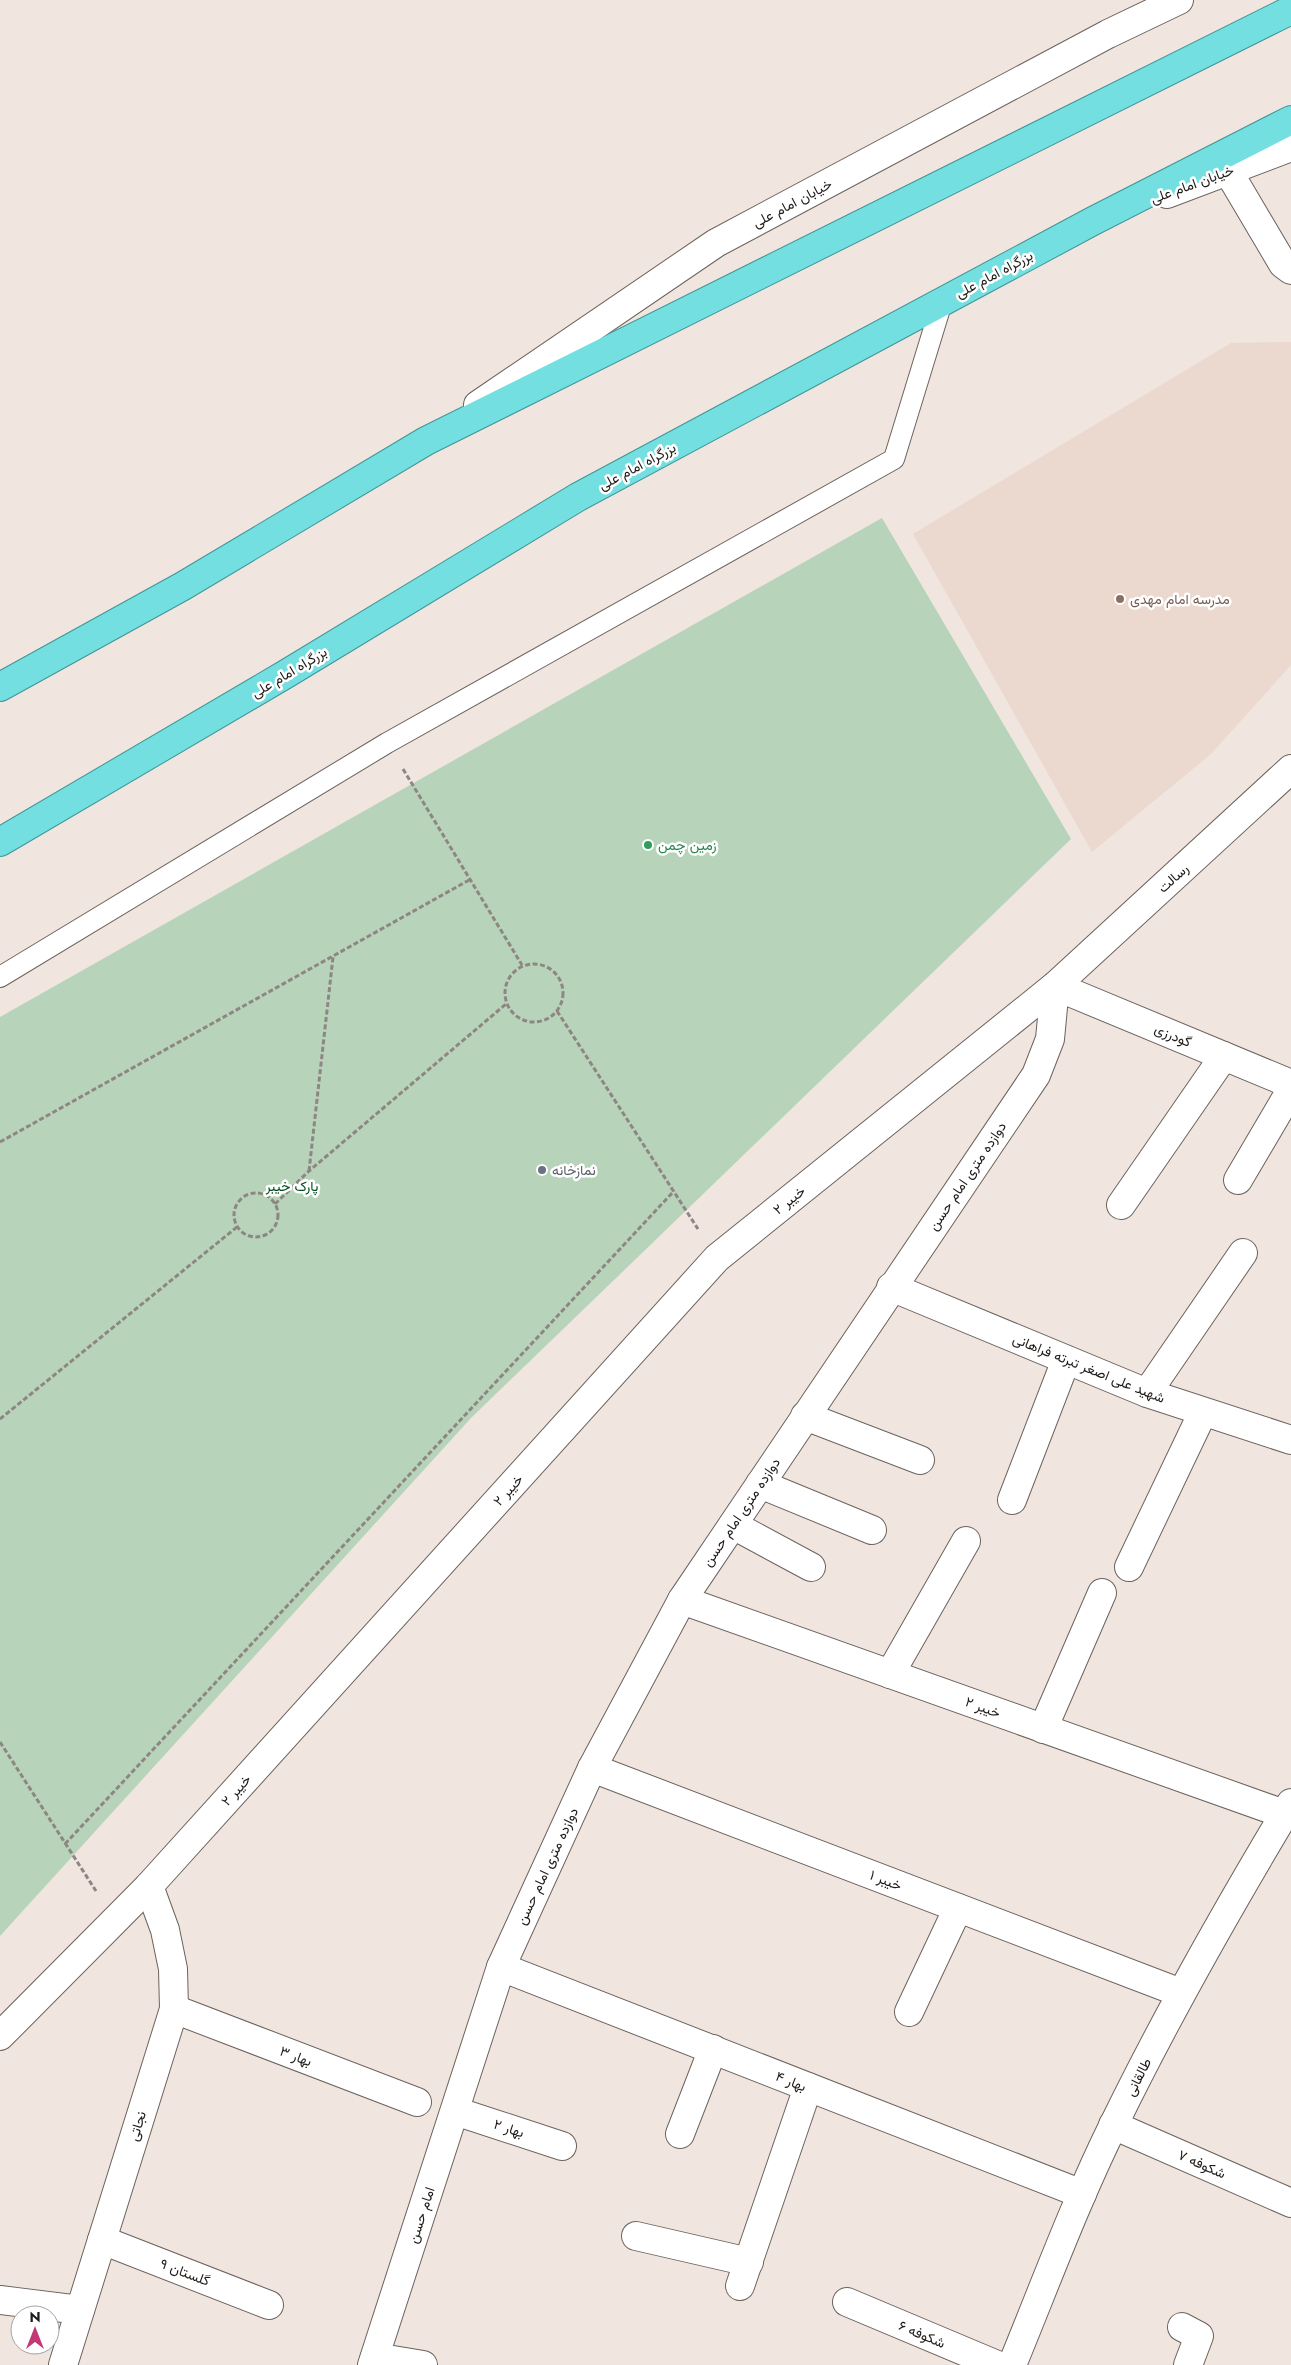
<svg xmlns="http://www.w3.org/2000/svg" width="1291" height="2365" font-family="Jost,Vazirmatn,sans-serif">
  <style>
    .built { fill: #ebd8ce }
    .green { fill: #b7d4bb }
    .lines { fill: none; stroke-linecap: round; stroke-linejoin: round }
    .service-casing { stroke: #6c635e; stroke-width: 22 }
    .minor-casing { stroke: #6c635e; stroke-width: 30 }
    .tertiary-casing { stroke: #6c635e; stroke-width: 30 }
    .secondary-casing { stroke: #6c635e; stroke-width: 30 }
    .trunk-casing { stroke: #3f9596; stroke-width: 30 }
    .path { stroke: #8e8682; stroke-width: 3; stroke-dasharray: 5 2.5; stroke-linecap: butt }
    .service { stroke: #fff; stroke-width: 20 }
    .minor { stroke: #fff; stroke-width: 28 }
    .tertiary { stroke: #fff; stroke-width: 28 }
    .secondary { stroke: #fff; stroke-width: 28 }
    .trunk { stroke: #73dfe0; stroke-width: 28 }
    .education-dot { fill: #8d6e63; stroke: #fff; stroke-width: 2 }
    .leisure-dot { fill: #2e9e5b; stroke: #fff; stroke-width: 2 }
    .worship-dot { fill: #6b7280; stroke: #fff; stroke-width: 2 }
    .labels { text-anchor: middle; stroke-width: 5; stroke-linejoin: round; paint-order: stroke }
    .street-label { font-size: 14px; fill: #1f1b19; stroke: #fff }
    .education-label { font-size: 14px; fill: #785e54; stroke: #fff; text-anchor: start }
    .leisure-label { font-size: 14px; fill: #27864d; stroke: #fff; text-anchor: start }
    .worship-label { font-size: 14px; fill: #5b616d; stroke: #fff; text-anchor: start }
    .park-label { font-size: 14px; fill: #024d1f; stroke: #fff }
  </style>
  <rect width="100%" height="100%" fill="#f0e5df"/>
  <!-- built -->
  <polygon class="built" points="1291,342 1291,665 1211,754 1092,852 913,534 1231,343"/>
  <!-- green -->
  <polygon class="green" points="882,518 1071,839 471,1418 0,1936 0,1017"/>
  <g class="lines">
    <!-- service casing -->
    <g class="service-casing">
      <polyline id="service" points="0,977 387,743 894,459 942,302"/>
    </g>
    <!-- minor casing -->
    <g class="minor-casing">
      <g id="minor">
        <polyline points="1228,171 1283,264 1291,270"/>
        <polyline points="1238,1180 1291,1090"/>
        <polyline points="1121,1205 1224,1056"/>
        <polyline points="891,1287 1147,1393 1291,1440"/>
        <polyline points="1147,1393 1243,1253"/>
        <polyline points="805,1416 920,1460"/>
        <polyline points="760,1484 872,1530"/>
        <polyline points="1012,1500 1066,1360"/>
        <polyline points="733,1525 811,1567"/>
        <polyline points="1129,1567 1203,1412"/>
        <polyline points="682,1600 1284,1814"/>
        <polyline points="890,1674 966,1541"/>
        <polyline points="1043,1729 1102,1593"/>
        <polyline points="592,1768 1181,1993"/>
        <polyline points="501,1967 1082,2194"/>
        <polyline points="174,2009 417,2102"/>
        <polyline points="909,2012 958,1908"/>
        <polyline points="455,2111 562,2146"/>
        <polyline points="1113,2125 1291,2203"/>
        <polyline points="680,2134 713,2049"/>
        <polyline points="636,2236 749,2262"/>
        <polyline points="102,2240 269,2305"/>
        <polyline points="740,2286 808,2087"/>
        <polyline points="0,2300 80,2310"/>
        <polyline points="847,2302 997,2365"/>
        <polyline points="1182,2327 1199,2336 1188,2365"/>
        <polyline points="375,2357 423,2365"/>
        <polyline points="63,2365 174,2009 173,1969 165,1930 149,1886"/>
        <polyline points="372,2365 501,1967 592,1768 682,1600 1036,1075 1050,1039 1055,986 1291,1084"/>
        <path d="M1012 2365C1045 2285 1075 2203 1114 2124 1167 2015 1228 1908 1291 1803"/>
      </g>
    </g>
    <!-- tertiary casing -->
    <g class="tertiary-casing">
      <polyline id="tertiary" points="0,2036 149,1886 717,1258 1055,986 1291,769"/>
    </g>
    <!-- secondary casing -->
    <g class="secondary-casing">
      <g id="secondary">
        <polyline points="1167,194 1291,147"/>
        <polyline points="478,405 716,243 1108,34 1179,0"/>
      </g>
    </g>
    <!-- trunk casing -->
    <g class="trunk-casing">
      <g id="trunk">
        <polyline points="0,687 183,586 426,441 1291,10"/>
        <polyline points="0,842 286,674 578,497 1093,221 1291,120"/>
      </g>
    </g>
    <!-- path -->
    <g class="path">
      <polyline points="403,769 522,965"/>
      <circle cx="534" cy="993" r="29"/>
      <polyline points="557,1011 698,1229"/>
      <polyline points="0,1142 471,879"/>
      <polyline points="309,1171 333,957"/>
      <circle cx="256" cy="1215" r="22"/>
      <polyline points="275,1204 309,1171 506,1004"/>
      <polyline points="0,1419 237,1227"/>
      <polyline points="0,1742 96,1891"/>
      <polyline points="65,1844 674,1191"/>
    </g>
    <!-- service -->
    <use href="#service" class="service"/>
    <!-- minor -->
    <use href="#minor" class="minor"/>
    <!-- tertiary -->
    <use href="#tertiary" class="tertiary"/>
    <!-- secondary -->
    <use href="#secondary" class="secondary"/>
    <!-- trunk -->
    <use href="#trunk" class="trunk"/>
  </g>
  <!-- markers -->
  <circle class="education-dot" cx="1120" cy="599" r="5"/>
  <circle class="leisure-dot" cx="648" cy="845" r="5"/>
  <circle class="worship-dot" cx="542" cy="1170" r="5"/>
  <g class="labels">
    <!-- street labels -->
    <g class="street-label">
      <text transform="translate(1192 184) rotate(-20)" y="5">خیابان امام علی</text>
      <text transform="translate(792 203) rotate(-28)" y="5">خیابان امام علی</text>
      <text transform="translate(994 274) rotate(-28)" y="5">بزرگراه امام علی</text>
      <text transform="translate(637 466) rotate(-28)" y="5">بزرگراه امام علی</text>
      <text transform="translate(289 672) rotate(-31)" y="5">بزرگراه امام علی</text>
      <text transform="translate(1173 878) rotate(-42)" y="5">رسالت</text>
      <text transform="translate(1173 1035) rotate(23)" y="5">گودرزی</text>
      <text transform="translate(967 1176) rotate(-56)" y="5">دوازده متری امام حسن</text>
      <text transform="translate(789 1200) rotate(-39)" y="5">خیبر ۲</text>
      <text transform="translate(1089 1368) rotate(22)" y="5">شهید علی اصغر تبرته فراهانی</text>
      <text transform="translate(508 1490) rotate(-48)" y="5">خیبر ۲</text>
      <text transform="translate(741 1512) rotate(-56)" y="5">دوازده متری امام حسن</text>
      <text transform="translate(983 1707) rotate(20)" y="5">خیبر ۲</text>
      <text transform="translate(236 1790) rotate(-48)" y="5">خیبر ۲</text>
      <text transform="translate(547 1866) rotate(-65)" y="5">دوازده متری امام حسن</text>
      <text transform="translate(886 1880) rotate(21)" y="5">خیبر ۱</text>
      <text transform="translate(296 2056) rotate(21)" y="5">بهار ۳</text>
      <text transform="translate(1138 2077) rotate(-63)" y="5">طالقانی</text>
      <text transform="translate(791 2081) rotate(22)" y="5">بهار ۴</text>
      <text transform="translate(137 2126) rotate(-73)" y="5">نجاتی</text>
      <text transform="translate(509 2128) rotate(18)" y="5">بهار ۲</text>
      <text transform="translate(1202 2164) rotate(24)" y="5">شکوفه ۷</text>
      <text transform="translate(421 2215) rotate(-72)" y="5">امام حسن</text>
      <text transform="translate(185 2272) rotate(21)" y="5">گلستان ۹</text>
      <text transform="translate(922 2334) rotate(23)" y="5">شکوفه ۶</text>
    </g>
    <!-- education labels -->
    <g class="education-label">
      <text x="1130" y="604">مدرسه امام مهدی</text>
    </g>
    <!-- leisure labels -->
    <g class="leisure-label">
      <text x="658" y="850">زمین چمن</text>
    </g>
    <!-- worship labels -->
    <g class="worship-label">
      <text x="552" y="1175">نمازخانه</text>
    </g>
    <!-- park labels -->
    <g class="park-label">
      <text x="292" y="1191">پارک خیبر</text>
    </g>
  </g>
  <!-- north arrow -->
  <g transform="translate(35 2330)"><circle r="24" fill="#ffffff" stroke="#a5a4a3"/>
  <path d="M0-4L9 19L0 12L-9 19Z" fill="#c23975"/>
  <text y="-8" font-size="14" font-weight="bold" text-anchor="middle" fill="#1f1b19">N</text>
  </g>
</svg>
